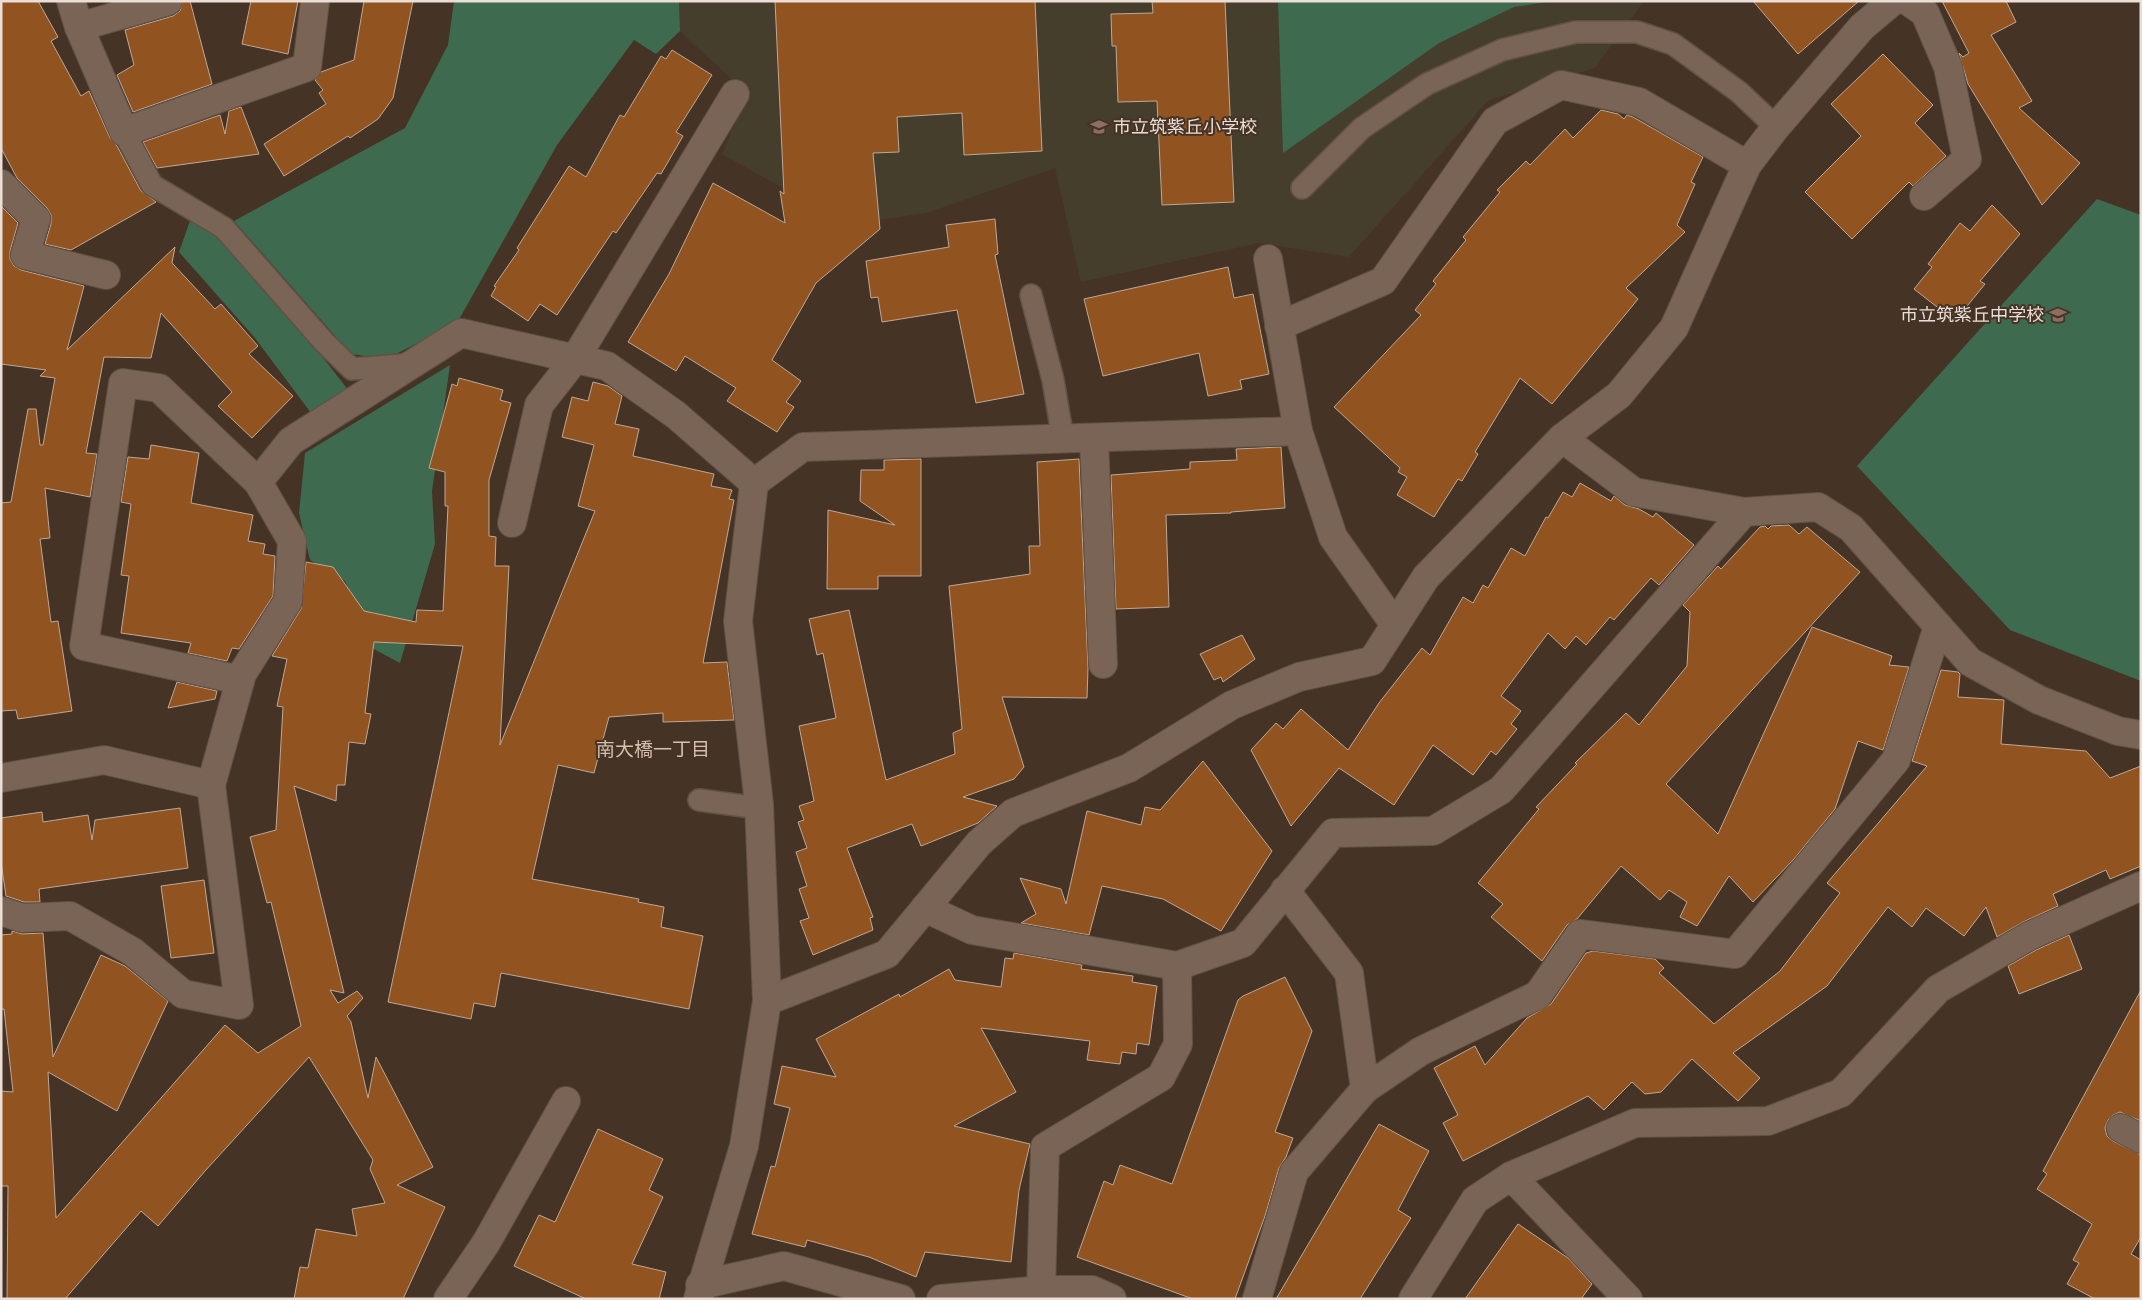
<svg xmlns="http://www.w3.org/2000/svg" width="2142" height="1300" font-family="Quicksand,'Noto Sans JP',sans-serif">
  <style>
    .education { fill: #453e2d }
    .green { fill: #3e6b4f }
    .building { fill: #915420; stroke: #bfa897 }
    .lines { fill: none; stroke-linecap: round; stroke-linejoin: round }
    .service-casing { stroke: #615145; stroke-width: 24 }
    .minor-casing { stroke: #615145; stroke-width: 30 }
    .service { stroke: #796455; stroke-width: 21 }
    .minor { stroke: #796455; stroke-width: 28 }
    .labels { text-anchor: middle; stroke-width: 4; stroke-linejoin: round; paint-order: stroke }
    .poi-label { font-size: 18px; fill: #ebded6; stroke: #453325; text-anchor: start }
    .neighbourhood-label { font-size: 19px; fill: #d5bead; stroke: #453325 }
  </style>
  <rect width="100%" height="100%" fill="#453325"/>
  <!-- education -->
  <polygon class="education" points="679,1 1644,1 1595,68 1489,100 1349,257 1259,243 1081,282 1055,168 927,213 847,224 722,154 747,94 680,31"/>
  <!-- green -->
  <g class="green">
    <polygon points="454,1 679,1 680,31 656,54 634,40 557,145 457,323 386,359 351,354 234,221 405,128 448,45"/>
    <polygon points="1278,1 1553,1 1514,7 1439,43 1283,153"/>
    <polygon points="2097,199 2141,215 2141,681 2010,630 1857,466"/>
    <polygon points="191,218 221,235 307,337 349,391 311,413 255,338 179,252"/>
    <polygon points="450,365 432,491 435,544 400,663 372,648 345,581 310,560 299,513 305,453"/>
  </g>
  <!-- building -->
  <g class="building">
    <polygon points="1,1 38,1 58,37 51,41 81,96 89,91 110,138 117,146 141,191 156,202 71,250 45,244 51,224 51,215 47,208 17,178 1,148"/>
    <polygon points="183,1 190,1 212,84 133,112 117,75 134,65 125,30 173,16 180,11"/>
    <polygon points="251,1 298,1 288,54 242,44"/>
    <polygon points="364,1 413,1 393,98 378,119 350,138 348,136 284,176 264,144 326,104 319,93 323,90 315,80 321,72 354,60"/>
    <polygon points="775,1 1035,1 1042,151 964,155 962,113 897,117 899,152 873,153 880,229 816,283 772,360 801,381 786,402 794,407 777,432 727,401 736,388 685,356 676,371 628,342 669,274 713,183 785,223 780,191 784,194"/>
    <polygon points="1152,1 1225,1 1234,202 1162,205 1157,101 1118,102 1116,46 1112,46 1111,14 1153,13"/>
    <polygon points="1753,1 1859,1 1798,54"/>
    <polygon points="1942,1 2006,1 2016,22 1991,35 2032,101 2019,108 2080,163 2042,205 1968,84 1959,53 1963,57 1969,53"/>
    <polygon points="672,50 712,75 676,132 683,136 661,174 657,173 616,233 613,231 557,315 540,304 528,321 491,296 496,287 494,286 519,250 517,248 569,166 586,177 620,115 624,117 661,56 666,59"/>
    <polygon points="1883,54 1933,105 1915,123 1946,156 1913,186 1909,182 1852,239 1805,192 1861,136 1831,104"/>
    <polygon points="241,107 259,154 157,168 143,142 220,115 225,134 229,111"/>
    <polygon points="1601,110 1618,114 1624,119 1627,115 1633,117 1703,157 1691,182 1695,184 1677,225 1685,232 1626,288 1638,299 1552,404 1520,378 1475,452 1478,454 1462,481 1458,479 1434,517 1397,495 1407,477 1398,472 1400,468 1334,407 1421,315 1415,310 1436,284 1433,281 1466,240 1463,237 1500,192 1497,190 1526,161 1530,165 1565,129 1573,138"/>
    <polygon points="1992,205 2020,234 1980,281 1985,284 1955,321 1914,289 1932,267 1928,264 1960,223 1970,231"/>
    <polygon points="1,206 18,223 10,251 10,259 14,266 21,270 84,286 67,350 175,247 172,263 215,309 221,304 258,346 249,354 293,396 252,438 218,406 232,392 161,313 151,358 104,357 86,453 97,454 90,497 45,488 50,538 40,539 51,622 58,621 72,711 18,719 16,710 1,711 1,503 11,502 28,409 36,409 40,445 43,445 55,378 40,376 46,370 1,364"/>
    <polygon points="995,219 998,254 995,255 1024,394 976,403 957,310 882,322 878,297 871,298 866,261 949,247 946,225"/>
    <polygon points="1228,267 1234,298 1253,294 1269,374 1240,380 1242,389 1208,396 1199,353 1103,376 1084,299"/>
    <polygon points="459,378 503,390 500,400 511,403 489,480 489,536 496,537 495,566 509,566 500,745 595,511 578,506 594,445 562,437 572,397 588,401 593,382 608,386 622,396 615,424 639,429 633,456 714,474 711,486 732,490 729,499 734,500 703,663 727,662 734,720 663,722 663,713 609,717 594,773 558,765 532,879 639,899 638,902 664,907 661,927 703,936 689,1009 501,973 495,1007 474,1003 471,1019 388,1002 463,646 374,642 365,713 371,714 365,744 349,742 345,785 337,785 336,801 294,786 344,993 330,990 338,1003 357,991 363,998 347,1016 351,1022 368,1098 376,1057 433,1167 397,1185 445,1207 403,1299 294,1299 300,1267 308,1268 316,1229 357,1236 352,1209 385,1203 370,1169 373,1160 309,1057 205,1171 158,1226 141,1211 65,1299 7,1299 8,1186 1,1186 1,1091 13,1092 4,1009 1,1009 1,935 12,934 12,931 22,934 43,933 53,1057 101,955 125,966 168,1001 117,1111 48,1072 56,1218 225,1025 258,1053 301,1026 271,902 267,903 250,837 276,830 283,707 277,706 287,659 272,656 301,609 306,562 333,567 364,611 416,622 417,610 443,611 448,506 445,506 445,472 429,468 452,384 457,386"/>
    <polygon points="151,445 199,453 191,503 253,515 248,541 265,544 263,554 275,556 273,596 239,649 232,648 227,661 188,653 191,643 121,633 129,576 121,575 131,504 121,502 128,457 149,459"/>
    <polygon points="1281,447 1285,508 1231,512 1231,513 1166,515 1169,607 1116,609 1111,475 1190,469 1190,462 1237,460 1236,449"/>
    <polygon points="921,459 921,576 878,576 878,589 827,589 828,510 895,525 860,501 861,470 884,470 884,460"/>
    <polygon points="1079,459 1088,668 1087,698 1002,697 1024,767 1014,779 963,797 997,806 978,823 921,846 912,824 847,848 873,917 870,918 873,930 813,955 800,921 809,918 799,889 807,886 796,852 807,848 798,822 804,820 799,806 814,801 799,726 836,718 823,653 817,655 809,619 849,610 886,780 955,754 953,733 962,729 949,586 1030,574 1029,546 1040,546 1037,462"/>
    <polygon points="1580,483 1611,501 1614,496 1625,505 1639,509 1653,517 1656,513 1694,545 1659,585 1651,578 1614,620 1610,617 1586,645 1576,636 1565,649 1548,633 1501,696 1521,711 1511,724 1517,729 1496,755 1491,751 1473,775 1433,745 1394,805 1339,768 1291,826 1251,750 1276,723 1283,729 1301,709 1348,750 1379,703 1422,648 1430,655 1463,597 1473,603 1483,585 1488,588 1511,548 1525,556 1546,517 1548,518 1563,492 1572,497"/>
    <polygon points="1789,525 1799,534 1807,527 1860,572 1666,784 1718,834 1812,627 1892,656 1889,665 1909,667 1883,750 1858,741 1835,809 1794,859 1753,902 1729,876 1697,926 1680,917 1687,902 1669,890 1660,900 1621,866 1577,919 1567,925 1542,961 1491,917 1503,904 1478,883 1539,809 1536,807 1577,764 1575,763 1626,713 1639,725 1687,666 1690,612 1683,605 1718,566 1721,569 1760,527 1765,526 1768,529 1771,526"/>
    <polygon points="1242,635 1255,659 1223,682 1221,677 1214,680 1200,654"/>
    <polygon points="1941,670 1958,672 1960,674 1958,697 2004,700 2001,744 2086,751 2110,778 2141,766 2141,866 2110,879 2106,870 2053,894 2058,906 2023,922 1997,937 1986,907 1964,936 1926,908 1912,927 1888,907 1827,986 1733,1053 1760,1078 1738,1101 1692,1059 1661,1092 1645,1094 1632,1082 1604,1110 1588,1096 1463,1161 1443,1123 1458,1115 1434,1068 1475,1046 1485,1065 1527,1018 1551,1004 1586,953 1593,951 1655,959 1664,968 1659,973 1714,1024 1780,971 1840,893 1827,883 1927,766 1912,761"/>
    <polygon points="177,682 217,691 215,699 168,708"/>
    <polygon points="1203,761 1272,851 1221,931 1163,899 1102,886 1089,935 1021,923 1036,914 1020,878 1061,889 1066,904 1087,811 1141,825 1145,807 1160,810"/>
    <polygon points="180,808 188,868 39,889 40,902 24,902 6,896 1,862 1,818 42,812 43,822 88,815 92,840 95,820"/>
    <polygon points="204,880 214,953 171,958 161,886"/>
    <polygon points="2069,935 2082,969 2019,994 2008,966 2036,950"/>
    <polygon points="1014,953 1082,965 1081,969 1133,976 1132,982 1157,986 1149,1045 1137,1043 1136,1054 1122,1052 1120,1064 1087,1060 1090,1041 981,1028 1016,1092 954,1126 1030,1144 1019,1190 1011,1262 925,1252 916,1277 869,1257 807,1240 805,1247 752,1234 771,1166 775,1167 790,1108 774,1104 782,1066 836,1077 816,1039 899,994 900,997 949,969 955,980 1001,987 1005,958 1013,959"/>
    <polygon points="1285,977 1312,1031 1275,1132 1293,1138 1286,1157 1279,1168 1265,1216 1235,1299 1193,1299 1077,1257 1104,1181 1113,1185 1120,1165 1172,1184 1238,1000 1243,996"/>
    <polygon points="2141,990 2141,1121 2120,1112 2113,1115 2108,1120 2105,1128 2107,1136 2113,1141 2141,1155 2141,1237 2131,1254 2141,1260 2141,1299 2095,1299 2067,1284 2079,1263 2073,1260 2092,1224 2037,1189 2047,1174 2043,1171"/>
    <polygon points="1379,1124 1429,1151 1398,1210 1411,1218 1360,1299 1276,1299"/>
    <polygon points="598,1129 663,1159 649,1190 663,1197 632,1264 666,1272 659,1299 586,1299 514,1266 539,1215 555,1222"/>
    <polygon points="1518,1224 1568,1258 1592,1284 1581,1299 1465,1299"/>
  </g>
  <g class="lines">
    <!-- service casing -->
    <g class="service-casing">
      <g id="service">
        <polyline points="124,132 152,185 224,228 324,342 352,369 412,364"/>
        <polyline points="1302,188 1362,128 1427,84 1502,50 1576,32 1637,32 1673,44 1739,92 1776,127"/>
        <polyline points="1031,295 1053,380 1063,439"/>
        <polyline points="699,800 759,808"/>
      </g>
    </g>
    <!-- minor casing -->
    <g class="minor-casing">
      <g id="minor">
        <polyline points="71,1 79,27 124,132 307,67 315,1"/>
        <polyline points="1908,1 1925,13 1948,67 1967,159 1924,196"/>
        <polyline points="79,27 168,1"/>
        <polyline points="1,184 36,219 25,255 106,275"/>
        <polyline points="1279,326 1383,281 1495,121 1561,85 1639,102 1747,165"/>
        <polyline points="1298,431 1333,537 1395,625"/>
        <polyline points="1094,438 1103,664"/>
        <polyline points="1562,438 1619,395 1674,328 1747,165 1776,127 1862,27 1893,1"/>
        <polyline points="754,483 803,447 1298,431 1268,259"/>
        <polyline points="512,523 539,405 575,359 735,94"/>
        <polyline points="240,680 84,646 123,383 159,388 258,482"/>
        <polyline points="1,778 104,760 211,785 242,674 288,601 292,541 258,482 291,441 461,333 607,366 676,415 754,483 738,621 759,804 767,1001"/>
        <polyline points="1285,890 1349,973 1365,1089 1421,1051 1538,995 1580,934 1735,954 1896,760 1938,626"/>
        <polyline points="925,908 972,930 1177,966 1243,943 1333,833 1433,831 1501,790 1744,512"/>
        <polyline points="1,911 22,918 70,916 133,952 183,994 239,1005 211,785"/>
        <polyline points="2121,1128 2141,1139"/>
        <polyline points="1511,1176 1628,1299"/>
        <polyline points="700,1285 784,1266 901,1299"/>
        <polyline points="1041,1290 1092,1290 1112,1299"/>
        <polyline points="448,1299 486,1243 566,1101"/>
        <polyline points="698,1299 744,1146 767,1001 887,954 979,843 1013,813 1129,768 1232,705 1299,677 1372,661 1426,577 1562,438 1634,492 1744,512 1818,507 1851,528 1970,662 2039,700 2118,731 2141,735"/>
        <polyline points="941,1299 1041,1290 1045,1147 1161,1077 1178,1044 1177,966"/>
        <polyline points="1257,1299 1294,1172 1365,1089"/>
        <polyline points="1413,1299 1475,1200 1511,1176 1635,1123 1768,1121 1841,1093 1938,989 2029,936 2141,886"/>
      </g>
    </g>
    <!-- service -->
    <use href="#service" class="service"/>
    <!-- minor -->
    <use href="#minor" class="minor"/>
  </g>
  <!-- icons -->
  <defs>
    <g id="school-bare" transform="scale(1.35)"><path d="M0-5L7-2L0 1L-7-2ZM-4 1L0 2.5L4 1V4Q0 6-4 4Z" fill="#8d6e63" stroke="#453325" stroke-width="2.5" paint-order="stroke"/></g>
  </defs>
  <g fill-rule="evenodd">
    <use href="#school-bare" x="1099" y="127"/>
    <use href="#school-bare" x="2058" y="315"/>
  </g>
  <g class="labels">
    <!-- poi labels -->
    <g class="poi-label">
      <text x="1113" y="133">市立筑紫丘小学校</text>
      <text x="2044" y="321" text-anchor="end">市立筑紫丘中学校</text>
    </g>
    <!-- neighbourhood labels -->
    <g class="neighbourhood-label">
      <text x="653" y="756">南大橋一丁目</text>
    </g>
  </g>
  <!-- border -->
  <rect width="2142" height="1300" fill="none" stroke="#ebded6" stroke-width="5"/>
</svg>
